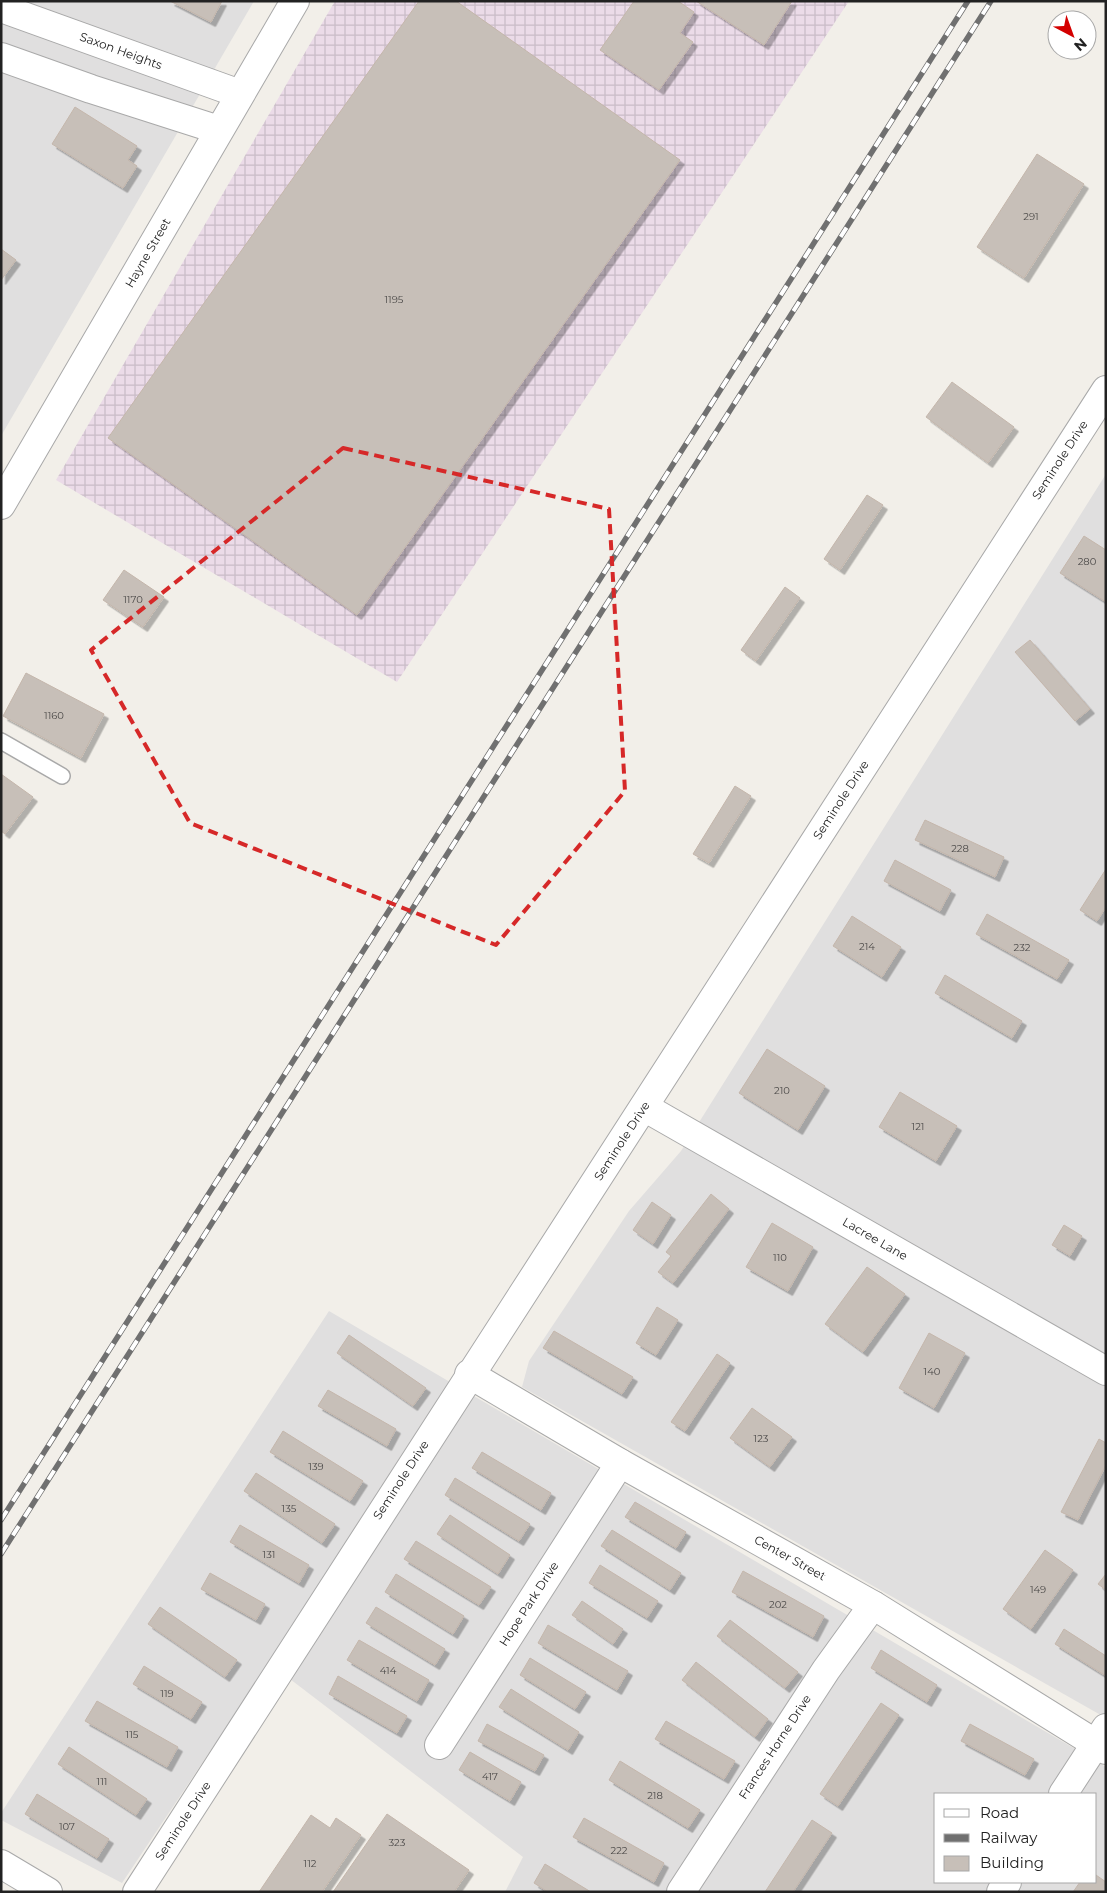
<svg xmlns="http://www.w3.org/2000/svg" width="1107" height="1893" font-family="Montserrat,sans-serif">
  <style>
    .residential { fill: #e0dfdf; fill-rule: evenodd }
    .industrial { fill: url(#industrial-grid) }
    .building { fill: #c7bfb8; stroke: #c4b6ab; filter: url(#shadow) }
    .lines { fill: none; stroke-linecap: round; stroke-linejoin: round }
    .service-casing { stroke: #a9a9a9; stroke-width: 18 }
    .minor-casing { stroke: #a9a9a9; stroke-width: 30 }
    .tertiary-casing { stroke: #a9a9a9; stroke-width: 30 }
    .service { stroke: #fff; stroke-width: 15 }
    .minor { stroke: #fff; stroke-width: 28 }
    .tertiary { stroke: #fff; stroke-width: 28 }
    .rail-casing { stroke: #707070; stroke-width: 5.5 }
    .rail { stroke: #fff; stroke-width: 4; stroke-dasharray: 11; stroke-linecap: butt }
    .marked { fill: none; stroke: #d62828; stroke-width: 4; stroke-dasharray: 10 6; stroke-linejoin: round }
    .labels { text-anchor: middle; stroke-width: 4.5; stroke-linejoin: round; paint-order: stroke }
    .number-label { font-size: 10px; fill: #4b4948 }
    .street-label { font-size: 12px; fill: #222; stroke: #fff }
  </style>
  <defs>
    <pattern id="industrial-grid" width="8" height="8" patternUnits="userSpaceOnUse" patternTransform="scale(1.25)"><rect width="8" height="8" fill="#ebdbe8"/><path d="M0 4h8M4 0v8" fill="none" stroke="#c9bcc7"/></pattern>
    <filter id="shadow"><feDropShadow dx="4.5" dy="4.5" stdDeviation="0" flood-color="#0004"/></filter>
  </defs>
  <rect width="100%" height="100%" fill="#f2efe9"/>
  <!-- residential -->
  <g class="residential">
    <polygon points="1,1 254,1 1,436"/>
    <polygon points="1106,474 1106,1718 522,1387 529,1361 629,1211 681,1151"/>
    <path d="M329 1311 1106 1767V1892H505L523 1857 269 1663 122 1883 1 1820V1813ZM936 1794H1096V1882H936Z"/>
  </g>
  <!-- industrial -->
  <polygon class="industrial" points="335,1 849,1 397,682 56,480"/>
  <!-- building -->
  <g class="building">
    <polygon points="170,1 222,1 211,22"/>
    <polygon points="419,1 456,1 680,160 357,615 108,438"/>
    <polygon points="634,1 678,1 694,12 680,33 693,42 659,90 600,50"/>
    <polygon points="696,1 792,1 764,45"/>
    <polygon points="75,107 137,146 128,160 137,166 123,188 52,144"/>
    <polygon points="1037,154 1084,184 1024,278 977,247"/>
    <polygon points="1,249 16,260 1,280"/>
    <polygon points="952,382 1014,427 988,463 926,417"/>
    <polygon points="867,495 883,505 840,570 824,559"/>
    <polygon points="1084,536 1106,550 1106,602 1060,573"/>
    <polygon points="124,570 164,597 143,627 103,600"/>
    <polygon points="785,587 800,598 756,661 741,650"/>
    <polygon points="1030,640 1090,709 1075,721 1015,652"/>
    <polygon points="26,673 104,714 81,758 3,716"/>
    <polygon points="1,774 33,797 5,834 1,831"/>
    <polygon points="735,786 751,796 709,863 693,854"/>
    <polygon points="925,820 1004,857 995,877 915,840"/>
    <polygon points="895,860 951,890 940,911 884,881"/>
    <polygon points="1106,869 1106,907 1097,921 1080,910"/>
    <polygon points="987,914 1069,960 1057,979 976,934"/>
    <polygon points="852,916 901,947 882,977 833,946"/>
    <polygon points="945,975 1022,1021 1012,1038 935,993"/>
    <polygon points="767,1049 825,1086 798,1130 739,1093"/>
    <polygon points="900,1092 957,1126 936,1161 879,1127"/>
    <polygon points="711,1194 729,1209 673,1283 658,1272 671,1256 666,1252"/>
    <polygon points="652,1202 671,1215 653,1244 633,1230"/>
    <polygon points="772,1223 813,1247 788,1291 746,1267"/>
    <polygon points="1064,1225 1082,1236 1070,1256 1052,1245"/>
    <polygon points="867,1267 905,1294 863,1352 825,1324"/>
    <polygon points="657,1307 678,1320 656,1355 636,1343"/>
    <polygon points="554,1331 633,1377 622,1394 543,1348"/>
    <polygon points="929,1333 965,1353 934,1408 899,1388"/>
    <polygon points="349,1335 426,1388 413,1406 337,1353"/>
    <polygon points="717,1354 730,1363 685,1431 671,1422"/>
    <polygon points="328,1390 396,1429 387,1446 318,1406"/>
    <polygon points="752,1408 792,1437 770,1467 730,1438"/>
    <polygon points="283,1431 363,1481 350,1501 270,1452"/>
    <polygon points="1099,1439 1106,1443 1106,1465 1078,1520 1061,1512"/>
    <polygon points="482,1452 551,1493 541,1510 472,1468"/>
    <polygon points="256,1473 335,1524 322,1543 244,1491"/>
    <polygon points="455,1478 530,1524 519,1541 445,1495"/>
    <polygon points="635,1502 686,1532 676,1548 625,1517"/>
    <polygon points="450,1515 510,1555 498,1574 437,1534"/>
    <polygon points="240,1525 309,1565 299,1583 230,1542"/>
    <polygon points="612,1530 681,1573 670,1590 601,1546"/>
    <polygon points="416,1541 491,1587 479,1605 404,1559"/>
    <polygon points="1045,1550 1073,1570 1031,1629 1003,1609"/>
    <polygon points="600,1565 658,1601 647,1618 589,1583"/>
    <polygon points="743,1571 824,1616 813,1637 732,1592"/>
    <polygon points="210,1573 265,1604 256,1620 201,1589"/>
    <polygon points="396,1574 464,1616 453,1634 385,1592"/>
    <polygon points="1106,1574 1106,1590 1098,1584"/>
    <polygon points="582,1601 623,1629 613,1644 572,1615"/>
    <polygon points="160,1607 237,1660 225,1677 148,1624"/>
    <polygon points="376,1607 445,1649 435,1665 366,1623"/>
    <polygon points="730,1620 798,1672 785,1688 717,1636"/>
    <polygon points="548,1625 628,1671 617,1690 538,1643"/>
    <polygon points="1064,1629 1106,1656 1106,1676 1055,1644"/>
    <polygon points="359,1640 429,1680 417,1701 347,1660"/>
    <polygon points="881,1650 937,1685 927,1702 871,1668"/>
    <polygon points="530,1658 586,1692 575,1709 520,1675"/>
    <polygon points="696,1662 768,1719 755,1737 682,1680"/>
    <polygon points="144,1666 202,1702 191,1719 133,1684"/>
    <polygon points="338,1676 407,1716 397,1733 329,1694"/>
    <polygon points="511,1689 579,1732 568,1750 499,1707"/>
    <polygon points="97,1701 178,1747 167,1767 85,1721"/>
    <polygon points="881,1703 899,1715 838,1806 820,1794"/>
    <polygon points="666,1721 735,1761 724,1779 655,1739"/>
    <polygon points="487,1724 544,1755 535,1771 478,1741"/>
    <polygon points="970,1724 1034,1759 1025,1775 961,1741"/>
    <polygon points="69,1747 147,1799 136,1815 58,1764"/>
    <polygon points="470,1752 521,1782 510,1801 459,1770"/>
    <polygon points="620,1761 700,1810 688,1828 609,1780"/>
    <polygon points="37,1794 109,1839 97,1858 25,1814"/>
    <polygon points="387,1814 469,1870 454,1892 333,1892"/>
    <polygon points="311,1815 330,1828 336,1818 361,1835 322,1892 259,1892"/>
    <polygon points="584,1818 664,1863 654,1882 573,1837"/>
    <polygon points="812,1820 832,1833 793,1892 765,1892"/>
    <polygon points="545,1864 591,1892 548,1892 534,1883"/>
    <polygon points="1096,1875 1106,1882 1106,1892 1073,1892 1080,1882 1096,1882"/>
  </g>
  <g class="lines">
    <!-- service casing -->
    <g class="service-casing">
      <polyline id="service" points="1,741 62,776"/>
    </g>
    <!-- minor casing -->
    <g class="minor-casing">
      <g id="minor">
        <polyline points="1,8 240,94"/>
        <polyline points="1,57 91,89 219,130"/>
        <polyline points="644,1107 1106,1371"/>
        <polyline points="469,1374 620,1463 873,1605 1106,1750"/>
        <polyline points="439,1745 620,1463"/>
        <polyline points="1063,1794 1106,1728"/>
        <polyline points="137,1892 1106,390"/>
        <polyline points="681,1892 826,1670 873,1605"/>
        <polyline points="1001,1892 1007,1882"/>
      </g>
    </g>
    <!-- tertiary casing -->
    <g class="tertiary-casing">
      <g id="tertiary">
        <polyline points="1,505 295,1"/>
        <polyline points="1,1864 48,1892"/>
      </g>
    </g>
    <!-- service -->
    <use href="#service" class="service"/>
    <!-- minor -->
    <use href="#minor" class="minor"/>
    <!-- tertiary -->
    <use href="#tertiary" class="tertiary"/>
    <!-- rail casing -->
    <g class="rail-casing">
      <g id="rail">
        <polyline points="1,1520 968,1"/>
        <polyline points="1,1554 991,1"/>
      </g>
    </g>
    <!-- rail -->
    <use href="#rail" class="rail"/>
  </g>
  <!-- marked area -->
  <path class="marked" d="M343 448 609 509 625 791 496 945 190 823 91 650Z"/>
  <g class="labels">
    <!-- number labels -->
    <g class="number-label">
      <text x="1031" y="220">291</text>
      <text x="394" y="303">1195</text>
      <text x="1087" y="565">280</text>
      <text x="133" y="603">1170</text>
      <text x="54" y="719">1160</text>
      <text x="960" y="852">228</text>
      <text x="867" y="950">214</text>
      <text x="1022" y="951">232</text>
      <text x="782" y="1094">210</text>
      <text x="918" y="1130">121</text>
      <text x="780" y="1261">110</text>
      <text x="932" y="1375">140</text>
      <text x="761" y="1442">123</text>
      <text x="316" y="1470">139</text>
      <text x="289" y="1512">135</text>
      <text x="269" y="1558">131</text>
      <text x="1038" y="1593">149</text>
      <text x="778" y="1608">202</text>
      <text x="388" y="1674">414</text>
      <text x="167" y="1697">119</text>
      <text x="132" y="1738">115</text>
      <text x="490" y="1780">417</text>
      <text x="102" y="1785">111</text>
      <text x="655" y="1799">218</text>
      <text x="67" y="1830">107</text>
      <text x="397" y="1846">323</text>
      <text x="619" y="1854">222</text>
      <text x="310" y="1867">112</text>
    </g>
    <!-- street labels -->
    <g class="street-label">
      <text transform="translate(121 51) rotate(20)" y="4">Saxon Heights</text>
      <text transform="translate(148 253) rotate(-60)" y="4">Hayne Street</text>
      <text transform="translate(1060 460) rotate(-57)" y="4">Seminole Drive</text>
      <text transform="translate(841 800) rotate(-57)" y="4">Seminole Drive</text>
      <text transform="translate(622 1141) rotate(-57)" y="4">Seminole Drive</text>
      <text transform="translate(875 1239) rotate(30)" y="4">Lacree Lane</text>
      <text transform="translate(401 1480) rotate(-57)" y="4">Seminole Drive</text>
      <text transform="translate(790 1558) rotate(29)" y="4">Center Street</text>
      <text transform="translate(529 1604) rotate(-57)" y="4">Hope Park Drive</text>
      <text transform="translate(775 1747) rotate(-57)" y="4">Frances Horne Drive</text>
      <text transform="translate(183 1821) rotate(-57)" y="4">Seminole Drive</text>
    </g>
  </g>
  <!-- border -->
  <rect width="1107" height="1893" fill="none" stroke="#222222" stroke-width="5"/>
  <!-- legend -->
  <rect x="934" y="1793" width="162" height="90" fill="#ffffff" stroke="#a7a7a7"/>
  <rect x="944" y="1809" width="25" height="8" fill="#ffffff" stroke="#a7a7a7"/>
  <text x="980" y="1818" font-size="15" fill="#222222">Road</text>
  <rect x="944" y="1834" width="25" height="8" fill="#707070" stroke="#a7a7a7"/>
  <text x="980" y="1843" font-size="15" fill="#222222">Railway</text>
  <rect x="944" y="1856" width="25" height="15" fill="#c7bfb8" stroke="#a7a7a7"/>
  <text x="980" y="1868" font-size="15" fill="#222222">Building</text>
  <!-- north arrow -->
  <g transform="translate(1072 35) rotate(139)"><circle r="24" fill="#ffffff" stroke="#a7a7a7"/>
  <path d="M0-4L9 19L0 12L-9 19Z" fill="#d40000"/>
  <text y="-8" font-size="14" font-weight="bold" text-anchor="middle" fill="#222222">N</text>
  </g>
</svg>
